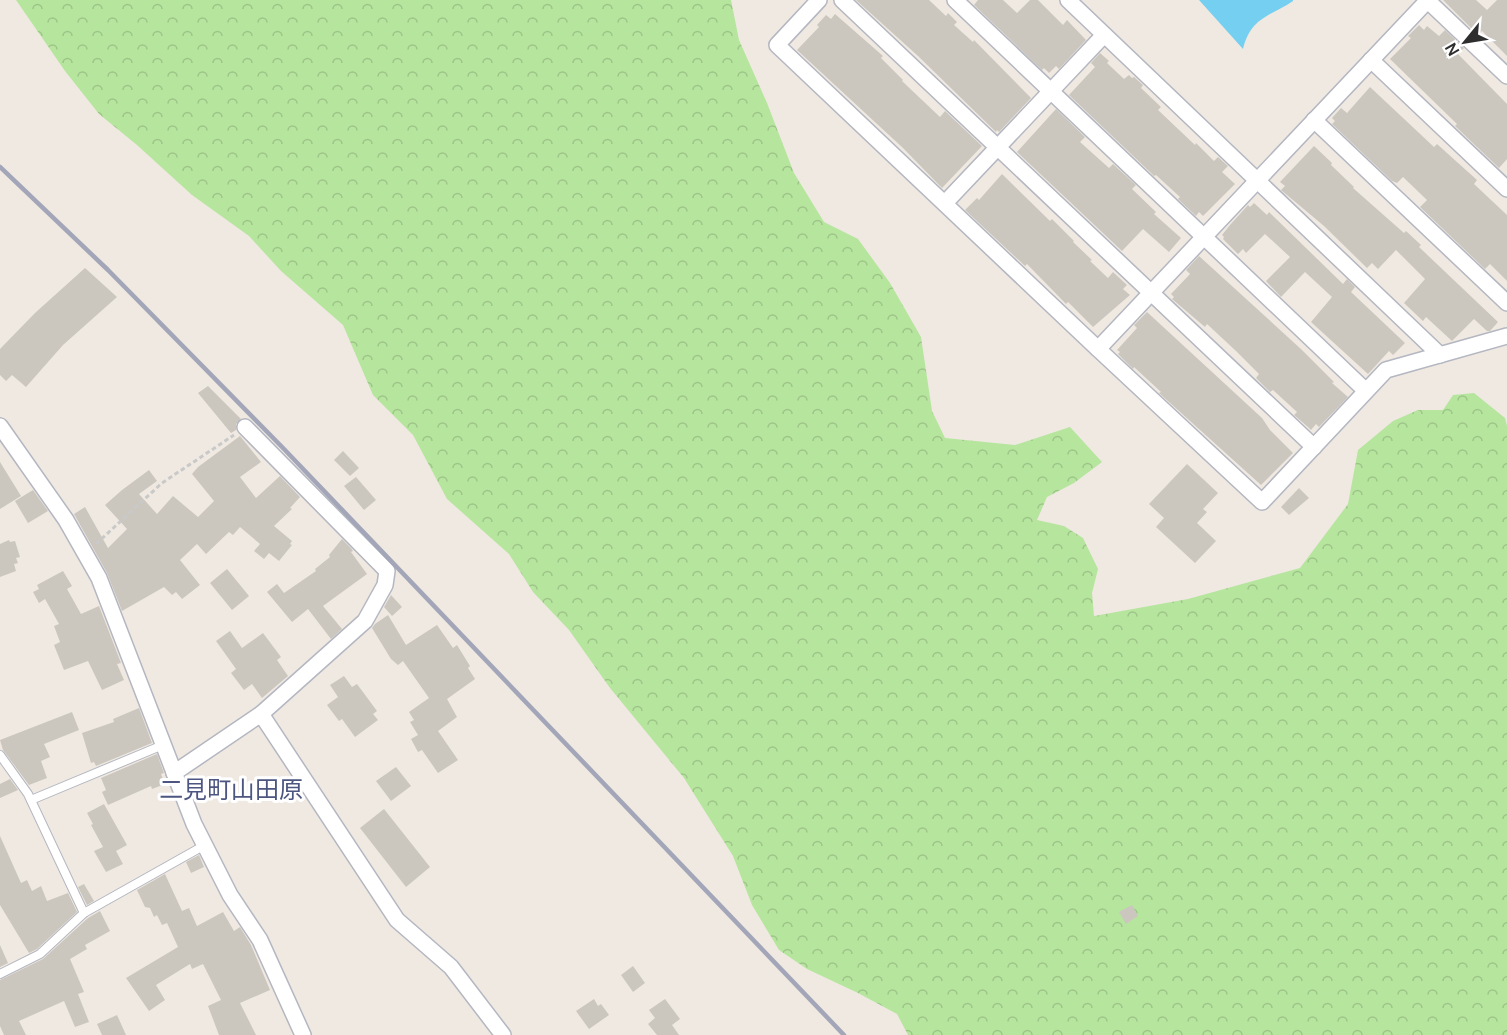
<svg xmlns="http://www.w3.org/2000/svg" width="1507" height="1035" font-family="Manrope,'Noto Sans JP',sans-serif">
  <style>
    .forest { fill: url(#forest-crowns) }
    .water { fill: #75cff0 }
    .building { fill: #cbc7bf }
    .lines { fill: none; stroke-linecap: round; stroke-linejoin: round }
    .service-casing { stroke: #b4b7c1; stroke-width: 10 }
    .minor-casing { stroke: #b4b7c1; stroke-width: 18 }
    .path { stroke: #c9c9c9; stroke-width: 3; stroke-dasharray: 4.5 3; stroke-linecap: butt }
    .service { stroke: #fff; stroke-width: 8 }
    .minor { stroke: #fff; stroke-width: 15 }
    .rail { stroke: #a3a6b8; stroke-width: 4.5 }
    .labels { text-anchor: middle; stroke-width: 6; stroke-linejoin: round; paint-order: stroke }
    .quarter-label { font-size: 24px; fill: #4d5680; stroke: #fff }
  </style>
  <defs>
    <pattern id="forest-crowns" width="20" height="18" patternUnits="userSpaceOnUse" patternTransform="scale(1.5)"><rect width="20" height="18" fill="#b6e59e"/><path d="M2 6a3 3 0 1 1 6 0M12 15a3 3 0 1 1 6 0" fill="none" stroke="#9dc588"/></pattern>
  </defs>
  <rect width="100%" height="100%" fill="#efe9e1"/>
  <!-- forest -->
  <polygon class="forest" points="16,0 731,0 739,40 767,103 794,173 824,222 858,239 890,283 921,337 932,411 945,438 1015,445 1070,427 1102,462 1074,483 1047,497 1037,520 1064,526 1083,538 1098,569 1092,593 1094,616 1188,599 1300,568 1348,504 1358,450 1393,421 1418,410 1443,410 1453,395 1474,393 1505,418 1507,426 1507,1035 908,1035 897,1014 858,993 807,969 779,950 752,905 733,856 684,778 610,688 569,630 533,592 509,554 447,499 413,435 373,395 343,325 281,271 249,236 192,195 137,145 99,114 65,71"/>
  <!-- water -->
  <path class="water" d="M1199 0H1293V1C1269 17 1251 17 1243 49Z"/>
  <!-- building -->
  <g class="building">
    <polygon points="856,0 929,0 946,16 948,13 957,22 954,25 973,42 974,40 1031,98 999,132 997,130 996,132 918,56"/>
    <polygon points="978,0 1003,0 1017,13 1030,0 1038,0 1063,25 1067,20 1086,40 1059,69 1056,66 1049,73 1044,68 1042,70 974,5"/>
    <polygon points="1443,0 1476,0 1487,10 1497,0 1507,0 1507,56 1482,31 1478,35"/>
    <polygon points="835,14 883,56 881,58 903,80 902,81 940,117 945,111 982,146 942,188 903,148 797,50 819,27 817,25 826,15 831,19"/>
    <polygon points="1419,25 1424,30 1427,26 1439,36 1445,30 1464,48 1458,54 1507,104 1507,159 1499,168 1455,126 1457,124 1390,59 1411,38 1408,36"/>
    <polygon points="1100,53 1109,61 1107,63 1124,79 1129,75 1132,78 1134,77 1143,85 1141,88 1161,107 1158,110 1195,145 1196,143 1214,161 1218,157 1228,166 1222,172 1235,184 1203,216 1199,212 1196,216 1178,199 1180,197 1156,175 1154,176 1150,172 1069,95 1095,67 1091,63"/>
    <polygon points="1370,87 1434,147 1437,144 1477,180 1474,184 1507,215 1507,281 1490,264 1485,269 1420,207 1427,200 1403,177 1397,183 1392,181 1332,124 1335,121 1332,118 1341,108 1347,113"/>
    <polygon points="1056,109 1085,137 1080,142 1109,168 1113,164 1136,185 1132,189 1156,212 1154,214 1181,238 1169,252 1143,229 1122,251 1017,152"/>
    <polygon points="1314,146 1332,163 1331,165 1354,187 1353,188 1404,233 1406,231 1421,245 1419,247 1498,322 1490,331 1487,331 1474,319 1452,341 1426,317 1423,321 1404,303 1425,279 1396,250 1378,269 1372,263 1367,268 1324,226 1281,190 1285,186 1280,182"/>
    <polygon points="1002,174 1050,221 1052,219 1074,241 1073,242 1092,260 1090,261 1108,278 1113,272 1127,285 1123,289 1130,295 1093,327 1068,302 1066,304 1027,264 1025,266 965,210 977,198 979,200"/>
    <polygon points="1254,203 1267,215 1269,212 1343,284 1347,279 1355,287 1351,292 1405,343 1393,355 1389,351 1368,374 1311,322 1332,297 1305,272 1281,297 1266,281 1290,257 1265,234 1246,253 1243,249 1238,254 1223,239 1224,237 1222,235 1230,225 1248,205 1250,207"/>
    <polygon points="1199,256 1302,350 1334,382 1332,383 1348,397 1319,427 1316,424 1311,430 1308,427 1294,415 1297,412 1273,390 1270,392 1256,378 1259,374 1236,351 1207,324 1205,327 1172,299 1174,297 1171,294 1190,274 1186,270"/>
    <polygon points="85,268 117,297 63,345 26,387 12,375 6,381 0,375 0,349 35,313"/>
    <polygon points="1147,312 1262,418 1270,430 1293,453 1261,485 1159,393 1161,392 1134,367 1133,369 1118,354 1120,352 1117,350 1137,328 1134,325"/>
    <polygon points="208,386 241,419 236,424 236,430 231,433 198,393"/>
    <polygon points="240,436 261,462 240,477 256,498 280,476 300,497 290,508 292,509 274,526 292,541 290,544 292,545 279,561 269,553 264,559 254,551 260,544 240,527 233,535 229,532 206,554 197,544 180,560 200,585 182,599 176,592 172,595 164,587 122,611 107,573 74,514 85,507 108,548 127,529 105,505 122,490 149,470 157,481 139,494 157,514 173,496 198,517 214,501 192,474 198,467"/>
    <polygon points="343,451 359,468 350,476 334,460"/>
    <polygon points="0,462 21,496 0,509"/>
    <polygon points="1187,464 1218,493 1203,509 1207,512 1197,523 1216,541 1195,563 1156,527 1164,518 1149,504"/>
    <polygon points="356,477 376,500 364,510 344,486"/>
    <polygon points="1299,488 1309,498 1289,515 1281,507"/>
    <polygon points="33,490 48,511 28,523 15,501"/>
    <polygon points="342,539 351,548 353,551 351,552 367,574 323,606 342,629 331,639 308,609 292,622 267,592 277,584 284,593 316,571 315,569 330,557 329,555"/>
    <polygon points="9,540 10,542 15,541 20,557 16,558 18,563 14,564 16,571 0,577 0,544"/>
    <polygon points="227,569 249,596 232,610 210,583"/>
    <polygon points="63,571 72,586 67,589 81,614 99,606 121,663 117,664 124,680 102,690 88,661 64,670 54,645 60,642 54,626 59,624 45,599 39,603 33,592 39,589 37,585"/>
    <polygon points="391,595 402,607 392,616 384,607"/>
    <polygon points="388,615 406,645 437,625 453,648 457,645 470,666 468,668 475,679 447,699 457,717 438,731 458,760 438,773 422,750 418,752 411,739 418,735 410,722 414,720 409,712 429,698 403,661 398,665 391,659 372,628 375,624"/>
    <polygon points="230,631 242,648 263,633 281,657 277,660 288,676 262,698 252,684 244,690 231,673 236,669 216,641"/>
    <polygon points="344,676 352,687 357,684 377,711 373,714 378,720 355,737 342,719 339,721 327,705 338,697 330,685"/>
    <polygon points="139,708 152,743 96,766 94,762 91,763 82,733 114,722 113,719"/>
    <polygon points="72,712 79,730 44,744 50,757 41,761 47,778 29,785 3,750 0,740"/>
    <polygon points="157,754 164,773 161,774 165,784 152,789 151,786 108,805 102,792 106,790 101,778"/>
    <polygon points="396,767 411,786 391,801 376,781"/>
    <polygon points="10,779 18,790 0,798 0,784"/>
    <polygon points="104,804 127,845 116,851 123,864 106,872 94,851 103,847 91,825 93,824 87,813"/>
    <polygon points="384,809 430,867 406,887 360,828"/>
    <polygon points="0,836 21,883 27,880 32,891 41,886 47,901 68,893 77,912 37,949 29,953 0,905"/>
    <polygon points="199,855 204,867 191,873 186,862"/>
    <polygon points="165,874 182,911 189,908 197,926 223,912 234,931 240,927 251,945 270,990 240,1003 256,1035 219,1035 208,1006 221,1000 203,964 192,969 190,964 156,985 165,1000 149,1011 126,978 178,947 167,923 162,925 157,915 154,917 150,908 145,907 137,890"/>
    <polygon points="84,884 94,901 87,905 78,887"/>
    <polygon points="1132,905 1138,916 1126,924 1119,912"/>
    <polygon points="100,911 110,931 85,945 87,949 70,959 84,992 78,994 89,1022 75,1027 64,1001 19,1021 26,1035 4,1035 0,1026 0,980 43,959 88,918"/>
    <polygon points="0,945 8,963 0,967"/>
    <polygon points="633,966 645,983 633,992 621,975"/>
    <polygon points="594,999 598,1006 601,1004 609,1015 589,1029 576,1011"/>
    <polygon points="665,999 680,1019 672,1025 679,1035 657,1035 648,1024 655,1018 649,1010"/>
    <polygon points="117,1015 126,1035 102,1035 97,1024"/>
  </g>
  <g class="lines">
    <!-- service casing -->
    <g class="service-casing">
      <g id="service">
        <polyline points="0,755 28,794 84,913"/>
        <polyline points="31,800 163,745"/>
        <polyline points="0,974 40,954 84,913 205,845"/>
      </g>
    </g>
    <!-- minor casing -->
    <g class="minor-casing">
      <g id="minor">
        <polyline points="819,0 777,45 1098,349"/>
        <polyline points="842,0 1314,447"/>
        <polyline points="955,0 1366,391"/>
        <polyline points="1068,0 1440,355"/>
        <polyline points="1427,0 1507,76"/>
        <polyline points="1428,0 1098,349 1262,502 1386,370 1507,336"/>
        <polyline points="1371,60 1507,189"/>
        <polyline points="1314,120 1507,303"/>
        <polyline points="945,203 1104,35"/>
        <polyline points="0,426 66,520 99,578 194,824 230,895 260,940 303,1035"/>
        <polyline points="261,714 397,920 451,967 503,1035"/>
        <polyline points="174,773 261,714 365,621 385,585 387,571 245,427"/>
      </g>
    </g>
    <!-- path -->
    <polyline class="path" points="96,544 162,483 234,435"/>
    <!-- service -->
    <use href="#service" class="service"/>
    <!-- minor -->
    <use href="#minor" class="minor"/>
    <!-- rail -->
    <polyline class="rail" points="0,167 108,270 284,449 844,1035"/>
  </g>
  <g class="labels">
    <!-- quarter labels -->
    <g class="quarter-label">
      <text x="231" y="798">二見町山田原</text>
    </g>
  </g>
  <!-- north arrow -->
  <g transform="translate(1465 42) rotate(240)" stroke="#ffffff" stroke-width="4.5" paint-order="stroke">
  <path d="M0-4.5L10 22L0 15L-10 22Z" fill="#2e2e2e"/>
  <text y="-9" font-size="16" font-weight="bold" text-anchor="middle" fill="#2e2e2e">N</text>
  </g>
</svg>
